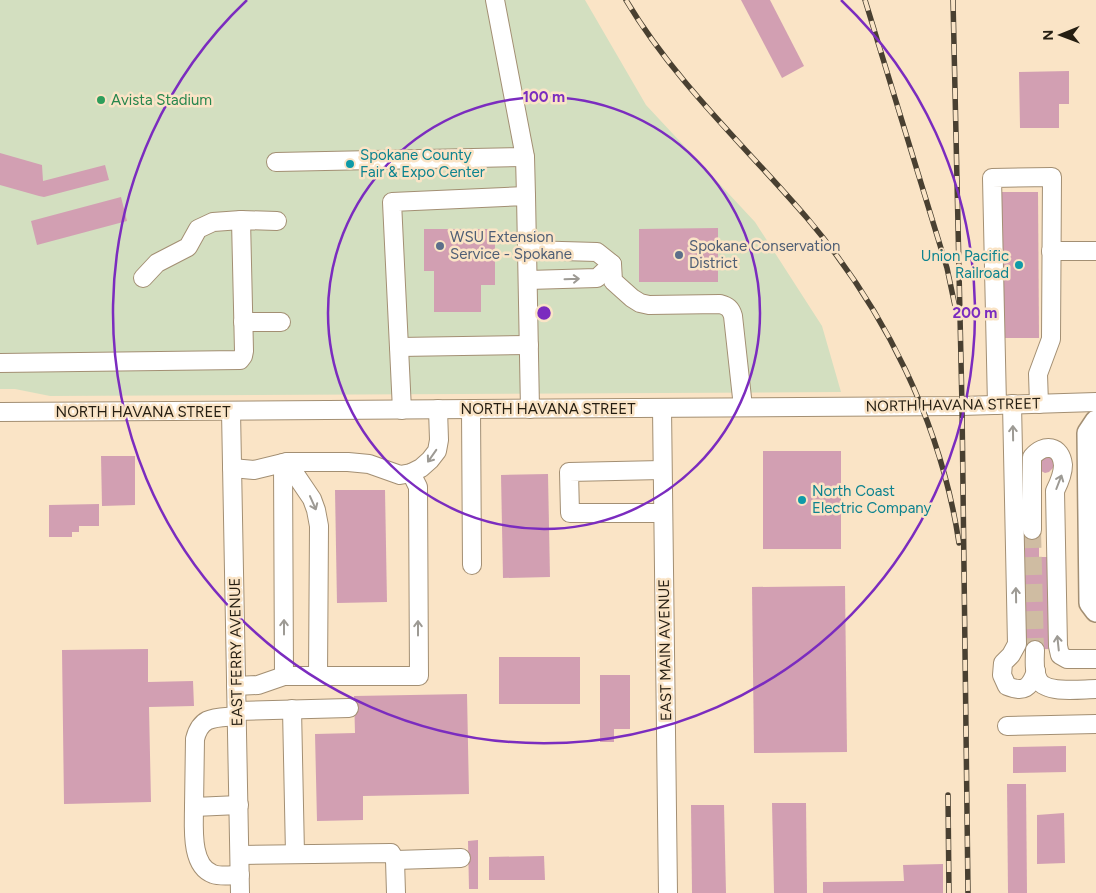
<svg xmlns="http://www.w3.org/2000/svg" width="1096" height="893" font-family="Figtree,sans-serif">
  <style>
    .green { fill: #d3dfc0 }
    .building { fill: #d29fb2 }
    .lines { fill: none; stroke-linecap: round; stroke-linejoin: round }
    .minor-tunnel { stroke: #cfbca2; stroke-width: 18; stroke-dasharray: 18 9; stroke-linecap: butt }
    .minor-casing { stroke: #a38f73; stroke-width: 20 }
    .major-casing { stroke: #a38f73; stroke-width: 24 }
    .minor { stroke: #fff; stroke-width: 18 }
    .major { stroke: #fff; stroke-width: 21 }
    .rail-casing { stroke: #494031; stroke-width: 5.5 }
    .rail { stroke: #fae4c6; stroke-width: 4; stroke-dasharray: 11; stroke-linecap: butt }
    .oneway { stroke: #9d9a94 }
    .ring { fill: none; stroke: #7b2cbf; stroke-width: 2.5 }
    .leisure-dot { fill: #2e9e5b; stroke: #fae4c6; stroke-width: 2 }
    .culture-dot { fill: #0f9aa8; stroke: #fae4c6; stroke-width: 2 }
    .service-dot { fill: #5c6f8a; stroke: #fae4c6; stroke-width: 2 }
    .labels { text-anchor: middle; stroke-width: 5; stroke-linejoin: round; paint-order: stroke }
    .leisure-label { font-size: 15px; fill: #27864d; stroke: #fae4c6; text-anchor: start }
    .culture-label { font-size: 15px; fill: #0d838f; stroke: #fae4c6; text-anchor: start }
    .service-label { font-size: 15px; fill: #4e5e75; stroke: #fae4c6; text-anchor: start }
    .street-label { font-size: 15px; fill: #251e12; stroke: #fae4c6 }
    .centre { fill: #7b2cbf; stroke: #fae4c6; stroke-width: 2.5 }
    .ring-label { font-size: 15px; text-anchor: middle; font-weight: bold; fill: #7b2cbf; stroke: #fae4c6; stroke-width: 5; stroke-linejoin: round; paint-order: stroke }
  </style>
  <rect width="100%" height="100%" fill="#fae4c6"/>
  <!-- green -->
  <polygon class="green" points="0,0 585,0 646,105 755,222 822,326 841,392 50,396 15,389 0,389"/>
  <!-- building -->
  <g class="building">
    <polygon points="741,0 770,0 804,66 782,78"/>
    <polygon points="1069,71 1069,104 1059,104 1059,128 1020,128 1019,72"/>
    <polygon points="0,153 42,165 43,181 105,165 109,180 44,197 39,196 0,185"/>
    <polygon points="999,192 1038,192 1039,338 999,338"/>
    <polygon points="121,197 127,221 37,245 31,221"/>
    <polygon points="718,228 718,282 639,282 639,229"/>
    <polygon points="424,229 495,229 495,285 481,285 481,312 434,312 434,271 424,271"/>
    <rect x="763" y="451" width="78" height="98"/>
    <polygon points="1042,454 1054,458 1055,466 1049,472 1045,473 1037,469"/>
    <polygon points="101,456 135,456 135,505 102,506"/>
    <polygon points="548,474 550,577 503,578 501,475"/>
    <polygon points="335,490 385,490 387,602 337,603"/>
    <polygon points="99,504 99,526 79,526 79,532 72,532 72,537 49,537 49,505"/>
    <polygon points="1023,530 1039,530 1039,557 1047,557 1049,649 1025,650"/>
    <polygon points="845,586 847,752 754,753 752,587"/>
    <polygon points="148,649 148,682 193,681 194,706 149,707 151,802 64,804 62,650"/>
    <rect x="499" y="657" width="81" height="47"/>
    <polygon points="600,675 630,675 630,729 614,729 614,742 600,742"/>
    <polygon points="467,694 469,794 363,796 363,820 317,821 315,734 355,733 354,696"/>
    <polygon points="1066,746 1066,772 1013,773 1013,747"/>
    <polygon points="1007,784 1026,784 1027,893 1008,893"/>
    <polygon points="772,803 806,803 807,893 774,893"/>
    <polygon points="691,805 724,805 726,893 692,893"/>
    <polygon points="1064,813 1065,863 1037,864 1037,815"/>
    <polygon points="478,840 478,889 469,889 468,841"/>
    <polygon points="544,856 545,880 489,880 489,857"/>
    <polygon points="943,864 943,893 823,893 823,882 904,881 903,865"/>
  </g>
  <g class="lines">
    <!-- minor-tunnel -->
    <polyline class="minor-tunnel" points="1032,530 1035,650"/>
    <!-- minor casing -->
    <g class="minor-casing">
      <g id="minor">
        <polyline points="525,157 526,196"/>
        <polyline points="276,162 525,157 495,0"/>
        <path d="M527 250 597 252 612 264 613 281 632 298 640 303 649 305 720 304C728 306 731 309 733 316L743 407"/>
        <polyline points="1051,251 1096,251"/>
        <polyline points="143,278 157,263 188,247 198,229 213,222 241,220"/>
        <polyline points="528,280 597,278 612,264"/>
        <polyline points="243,322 281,322"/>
        <polyline points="399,347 529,345"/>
        <polyline points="0,363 240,360 243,356 244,351 241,220 277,221"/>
        <path d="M1012 404 1017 644 1011 655 1003 663 1002 675 1007 686C1024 693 1030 688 1036 671"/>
        <polyline points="997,405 992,178 1052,177 1051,339 1038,374 1039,404"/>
        <polyline points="662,408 668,893"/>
        <polyline points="471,409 472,565"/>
        <polyline points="402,410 392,202 526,196 530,409"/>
        <polyline points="231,411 240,893"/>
        <polyline points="0,412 962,406 1096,402"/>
        <polyline points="287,462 312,499 316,510 319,526 318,676"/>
        <polyline points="283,463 284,676"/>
        <polyline points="232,468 254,470 287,462 348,462 369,464 400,475 411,473 421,468 430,460 437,451 439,440 438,409"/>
        <polyline points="662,470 569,472 570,513 663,513"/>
        <path d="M1032 530V457C1044 443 1061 445 1063 465 1063 474 1059 483 1055 491L1058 646 1060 655 1067 659H1096"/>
        <path d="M1035 650C1035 659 1033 672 1039 681 1048 694 1081 689 1096 689"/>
        <polyline points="236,686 258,685 284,676 419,676 418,487 411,473"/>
        <polyline points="292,709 295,854"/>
        <polyline points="237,711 349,708"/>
        <path d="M237 716C216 718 201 715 195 739L194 807 239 805"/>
        <polyline points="1007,726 1096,724"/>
        <path d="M194 807C194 826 190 866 213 874 221 877 231 875 240 875"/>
        <polyline points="240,855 391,853 395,860 396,893"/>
        <polyline points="395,860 461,858"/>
      </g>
    </g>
    <!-- major casing -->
    <g class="major-casing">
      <polyline id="major" points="1096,421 1088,433 1090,603 1096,611"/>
    </g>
    <!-- minor -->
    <use href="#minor" class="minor"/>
    <!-- major -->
    <use href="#major" class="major"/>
    <!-- rail casing -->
    <g class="rail-casing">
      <g id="rail">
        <path d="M626 0C674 81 746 147 807 218 885 310 941 423 959 543"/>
        <polyline points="865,0 947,268 955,306"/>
        <polyline points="953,0 962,406 968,893"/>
        <polyline points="948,795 949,893"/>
      </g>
    </g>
    <!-- rail -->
    <use href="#rail" class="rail"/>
  </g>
  <!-- one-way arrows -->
  <defs><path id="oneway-shaft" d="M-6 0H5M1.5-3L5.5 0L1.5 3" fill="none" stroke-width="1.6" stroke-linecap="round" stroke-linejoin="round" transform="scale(1.25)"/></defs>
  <g class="oneway">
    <use href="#oneway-shaft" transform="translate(572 279) rotate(-2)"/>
    <use href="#oneway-shaft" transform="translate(1013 433) rotate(-91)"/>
    <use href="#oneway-shaft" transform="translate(432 456) rotate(125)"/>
    <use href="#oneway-shaft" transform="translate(1059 482) rotate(-69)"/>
    <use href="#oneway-shaft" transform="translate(313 503) rotate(66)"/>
    <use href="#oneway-shaft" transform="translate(1016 595) rotate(-91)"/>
    <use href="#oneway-shaft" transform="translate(284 627) rotate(-90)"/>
    <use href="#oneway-shaft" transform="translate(418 628) rotate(-90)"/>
    <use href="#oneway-shaft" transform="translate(1058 643) rotate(-96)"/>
  </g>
  <!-- distance rings -->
  <g class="ring">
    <circle cx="544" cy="313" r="216"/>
    <path d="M841 0A431 431 0 1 1 247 0"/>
  </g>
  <!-- markers -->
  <circle class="leisure-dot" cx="101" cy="100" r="5"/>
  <g class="culture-dot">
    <circle cx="350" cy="164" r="5"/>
    <circle cx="1019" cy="265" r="5"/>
    <circle cx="802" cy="500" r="5"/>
  </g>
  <g class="service-dot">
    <circle cx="440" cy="246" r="5"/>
    <circle cx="679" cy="255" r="5"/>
  </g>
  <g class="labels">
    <!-- leisure labels -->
    <g class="leisure-label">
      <text x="111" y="105">Avista Stadium</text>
    </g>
    <!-- culture labels -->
    <g class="culture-label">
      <text x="360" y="160">Spokane County<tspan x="360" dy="17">Fair &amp; Expo Center</tspan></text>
      <text x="1009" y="261" text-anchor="end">Union Pacific<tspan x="1009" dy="17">Railroad</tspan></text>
      <text x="812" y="496">North Coast<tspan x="812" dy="17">Electric Company</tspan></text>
    </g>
    <!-- service labels -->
    <g class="service-label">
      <text x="450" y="242">WSU Extension<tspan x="450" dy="17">Service - Spokane</tspan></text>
      <text x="689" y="251">Spokane Conservation<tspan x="689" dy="17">District</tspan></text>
    </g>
    <!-- street labels -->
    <g class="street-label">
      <text transform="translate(953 405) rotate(-1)" y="5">NORTH HAVANA STREET</text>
      <text x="548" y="414">NORTH HAVANA STREET</text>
      <text x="143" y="417">NORTH HAVANA STREET</text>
      <text transform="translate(665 650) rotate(-91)" y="5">EAST MAIN AVENUE</text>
      <text transform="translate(236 652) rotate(-91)" y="5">EAST FERRY AVENUE</text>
    </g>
  </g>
  <circle cx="544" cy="313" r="8" class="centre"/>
  <g class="ring-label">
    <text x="544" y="102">100 m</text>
    <text x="975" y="318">200 m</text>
  </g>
  <!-- north arrow -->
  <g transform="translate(1061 35) rotate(269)" stroke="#fae4c6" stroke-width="4" paint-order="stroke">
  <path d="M0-4L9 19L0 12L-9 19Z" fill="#251e12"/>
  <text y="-8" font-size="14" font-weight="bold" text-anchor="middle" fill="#251e12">N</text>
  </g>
</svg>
